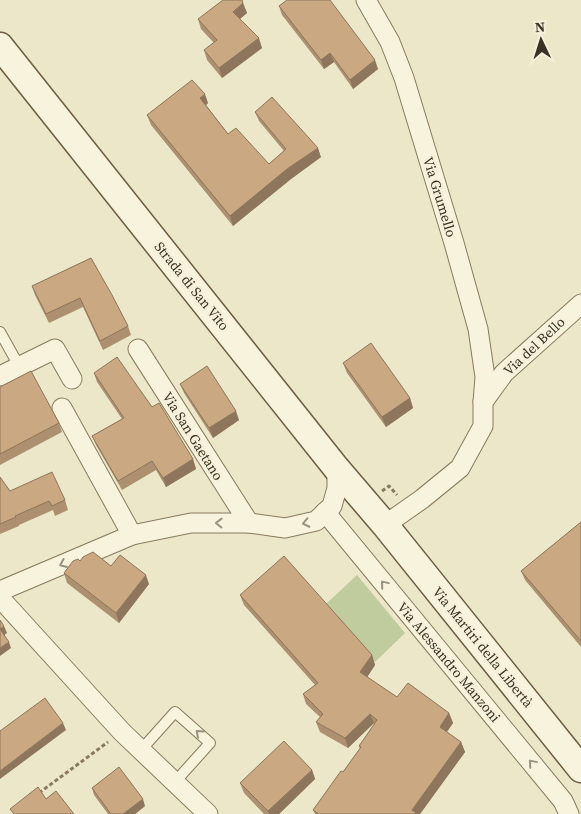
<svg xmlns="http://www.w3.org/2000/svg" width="581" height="814" font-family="'Source Serif 4',serif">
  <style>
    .green { fill: #c0cb9e }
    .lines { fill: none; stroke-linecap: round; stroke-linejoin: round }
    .service-casing { stroke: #897a5f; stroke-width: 12 }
    .minor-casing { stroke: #897a5f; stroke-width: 21 }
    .secondary-casing { stroke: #6b5c42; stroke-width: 29 }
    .path { stroke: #897a5f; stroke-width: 3; stroke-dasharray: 4 2.5; stroke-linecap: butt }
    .service { stroke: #f8f3dd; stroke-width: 10 }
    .minor { stroke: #f8f3dd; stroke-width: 19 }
    .secondary { stroke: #f8f3dd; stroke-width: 26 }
    .wall { fill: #ad9070 }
    .shaded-wall { fill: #8d765b }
    .building { fill: #c9a882; stroke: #8d765b }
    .oneway { stroke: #999280 }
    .labels { text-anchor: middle; stroke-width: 4.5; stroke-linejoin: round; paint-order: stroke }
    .street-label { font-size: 14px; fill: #3a3122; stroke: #f5f0d9 }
  </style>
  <rect width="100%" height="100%" fill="#ede7ca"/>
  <!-- green -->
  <polygon class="green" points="357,575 405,633 375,662 325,605"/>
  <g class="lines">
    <!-- service casing -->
    <g class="service-casing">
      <g id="service">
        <polyline points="0,332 19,366"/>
        <polyline points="141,750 175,712 210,743 175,782"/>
      </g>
    </g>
    <!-- minor casing -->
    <g class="minor-casing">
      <g id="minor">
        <polyline points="366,0 390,42 404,78 454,243 478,329 485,377 483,402"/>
        <polyline points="138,349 249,523"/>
        <polyline points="0,376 55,349 72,379"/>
        <polyline points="62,408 132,535"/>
        <polyline points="325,512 563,801 569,814"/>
        <polyline points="385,525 422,499 460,468 483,426 483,402 504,373 581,304"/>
        <polyline points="0,591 132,535 191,523 249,523 285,528 316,521 332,506 337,488 337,469"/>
        <polyline points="0,598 122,732 208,814"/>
      </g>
    </g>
    <!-- secondary casing -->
    <g class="secondary-casing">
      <polyline id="secondary" points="0,46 337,469 385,525 581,769"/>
    </g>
    <!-- path -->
    <g class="path">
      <polyline points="382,491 389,486 397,495"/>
      <polyline points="39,793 108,742"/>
    </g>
    <!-- service -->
    <use href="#service" class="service"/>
    <!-- minor -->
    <use href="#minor" class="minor"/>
    <!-- secondary -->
    <use href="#secondary" class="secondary"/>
  </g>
  <!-- wall -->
  <g class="wall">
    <polygon points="243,3 247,13 240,19 262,48 222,78 207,60 204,50 214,43 201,29 198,19"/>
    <polygon points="279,6 378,69 353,89 334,62 324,69 282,15"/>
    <polygon points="208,103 206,105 228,134 269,164 284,151 259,121 255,112 321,157 291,179 233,226 151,125 147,115"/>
    <polygon points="91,258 128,326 131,335 103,350 83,307 49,323 35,295 32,286"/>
    <polygon points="343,363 410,398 413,408 386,427 347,373"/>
    <polygon points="94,373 152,407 193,459 196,469 166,487 156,470 122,490 96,445 92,436 122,419 97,382"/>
    <polygon points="180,384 239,420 213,438 184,393"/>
    <polygon points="0,387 59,423 62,432 0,465"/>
    <polygon points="0,477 10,491 65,500 68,510 55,516 53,510 19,525 19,526 0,534"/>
    <polygon points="581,522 581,647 525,580 521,571"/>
    <polygon points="80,561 111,566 149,584 119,623 67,583 64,573"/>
    <polygon points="240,595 372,655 375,665 367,677 397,697 449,713 453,723 447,732 461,742 465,752 420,814 315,814 313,810 343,772 360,749 359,746 375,724 374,723 348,748 320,732 316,722 320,717 306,704 303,694 315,685 244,605"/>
    <polygon points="312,770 315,779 279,814 264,814 244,793 240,783"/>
    <polygon points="92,788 145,806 135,814 108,814 94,795"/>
  </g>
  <!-- shaded-wall -->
  <g class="shaded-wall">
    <polygon points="243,3 247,13 236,22 233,12"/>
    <polygon points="259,38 262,48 222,78 219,68"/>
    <polygon points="330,53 334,62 324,69 321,60"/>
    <polygon points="375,60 378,69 353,89 350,80"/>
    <polygon points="205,94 208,103 204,107 200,98"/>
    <polygon points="318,148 321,157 291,179 233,226 230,216 287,169"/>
    <polygon points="410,398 413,408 386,427 382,417"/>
    <polygon points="236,411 239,420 213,438 209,428"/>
    <polygon points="193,459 196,469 166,487 163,478"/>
    <polygon points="146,575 149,584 119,623 116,613"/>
    <polygon points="4,626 7,633 3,636 0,629"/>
    <polygon points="9,642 11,648 0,656 0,648"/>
    <polygon points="372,655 375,665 364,682 360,672"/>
    <polygon points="449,713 453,723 443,737 440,727"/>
    <polygon points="370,714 374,723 348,748 345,738"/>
    <polygon points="63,723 66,730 0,779 0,771"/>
    <polygon points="461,742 465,752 420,814 413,814 412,810"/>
    <polygon points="312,770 315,779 279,814 269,814 268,811"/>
    <polygon points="143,799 145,806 135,814 123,814"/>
  </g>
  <!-- building -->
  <g class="building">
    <polygon points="223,0 242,0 243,3 233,12 259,38 219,68 204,50 217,40 198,19"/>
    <polygon points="287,0 330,0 375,60 350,80 330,53 321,60 279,6"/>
    <polygon points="192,80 205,94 200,98 228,134 236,128 269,164 286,149 255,112 272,97 318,148 287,169 230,216 147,115"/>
    <polygon points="91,258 112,295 128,326 100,341 80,298 46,314 32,286"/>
    <polygon points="371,343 410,398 382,417 343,363"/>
    <polygon points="117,357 152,407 159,403 193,459 163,478 152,461 118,481 92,436 124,418 94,373"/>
    <polygon points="207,366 236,411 209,428 180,384"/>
    <polygon points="31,371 59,423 0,454 0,387"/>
    <polygon points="52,472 65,500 52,506 49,501 15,516 16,517 0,524 0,477 10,491"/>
    <polygon points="581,522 581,641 521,571"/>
    <polygon points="93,552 111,566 120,555 146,575 116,613 64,573 73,561 78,559 80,561 83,557"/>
    <polygon points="284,556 372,655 360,672 397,697 408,683 449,713 440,727 461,742 412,810 416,813 415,814 319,814 313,810 341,771 343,772 361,747 359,746 377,720 370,714 345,738 316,722 323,714 303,694 318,683 240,595"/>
    <polygon points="0,620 4,626 0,629 9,642 0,648"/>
    <polygon points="45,698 63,723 0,771 0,731"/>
    <polygon points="284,741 312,770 268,811 240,783"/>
    <polygon points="119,767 143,799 123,814 111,814 92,788"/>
    <polygon points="38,787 46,799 56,791 74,814 14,814 10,809"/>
  </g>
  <!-- one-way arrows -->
  <defs><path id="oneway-chevron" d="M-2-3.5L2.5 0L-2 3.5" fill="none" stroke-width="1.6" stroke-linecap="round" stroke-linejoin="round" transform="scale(1.25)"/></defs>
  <g class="oneway">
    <use href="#oneway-chevron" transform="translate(219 523) rotate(-179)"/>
    <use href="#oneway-chevron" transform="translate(306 523) rotate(168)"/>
    <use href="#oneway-chevron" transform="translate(63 564) rotate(157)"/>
    <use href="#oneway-chevron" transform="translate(384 584) rotate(-130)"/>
    <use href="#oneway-chevron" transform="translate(199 733) rotate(-138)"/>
    <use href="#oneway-chevron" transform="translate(532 763) rotate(-130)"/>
  </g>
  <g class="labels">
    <!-- street labels -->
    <g class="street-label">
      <text transform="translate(440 197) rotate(73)" y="5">Via Grumello</text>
      <text transform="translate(192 286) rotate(51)" y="5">Strada di San Vito</text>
      <text transform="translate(534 346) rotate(-43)" y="5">Via del Bello</text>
      <text transform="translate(193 436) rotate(58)" y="5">Via San Gaetano</text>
      <text transform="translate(483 647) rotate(51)" y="5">Via Martiri della Libertà</text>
      <text transform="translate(449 662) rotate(50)" y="5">Via Alessandro Manzoni</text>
    </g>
  </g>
  <!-- north arrow -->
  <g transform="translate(541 40) rotate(356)" stroke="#f5f0d9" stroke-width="4" paint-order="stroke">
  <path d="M0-4L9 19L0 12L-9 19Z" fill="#3a3122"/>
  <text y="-8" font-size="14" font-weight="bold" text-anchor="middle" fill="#3a3122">N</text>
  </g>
</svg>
